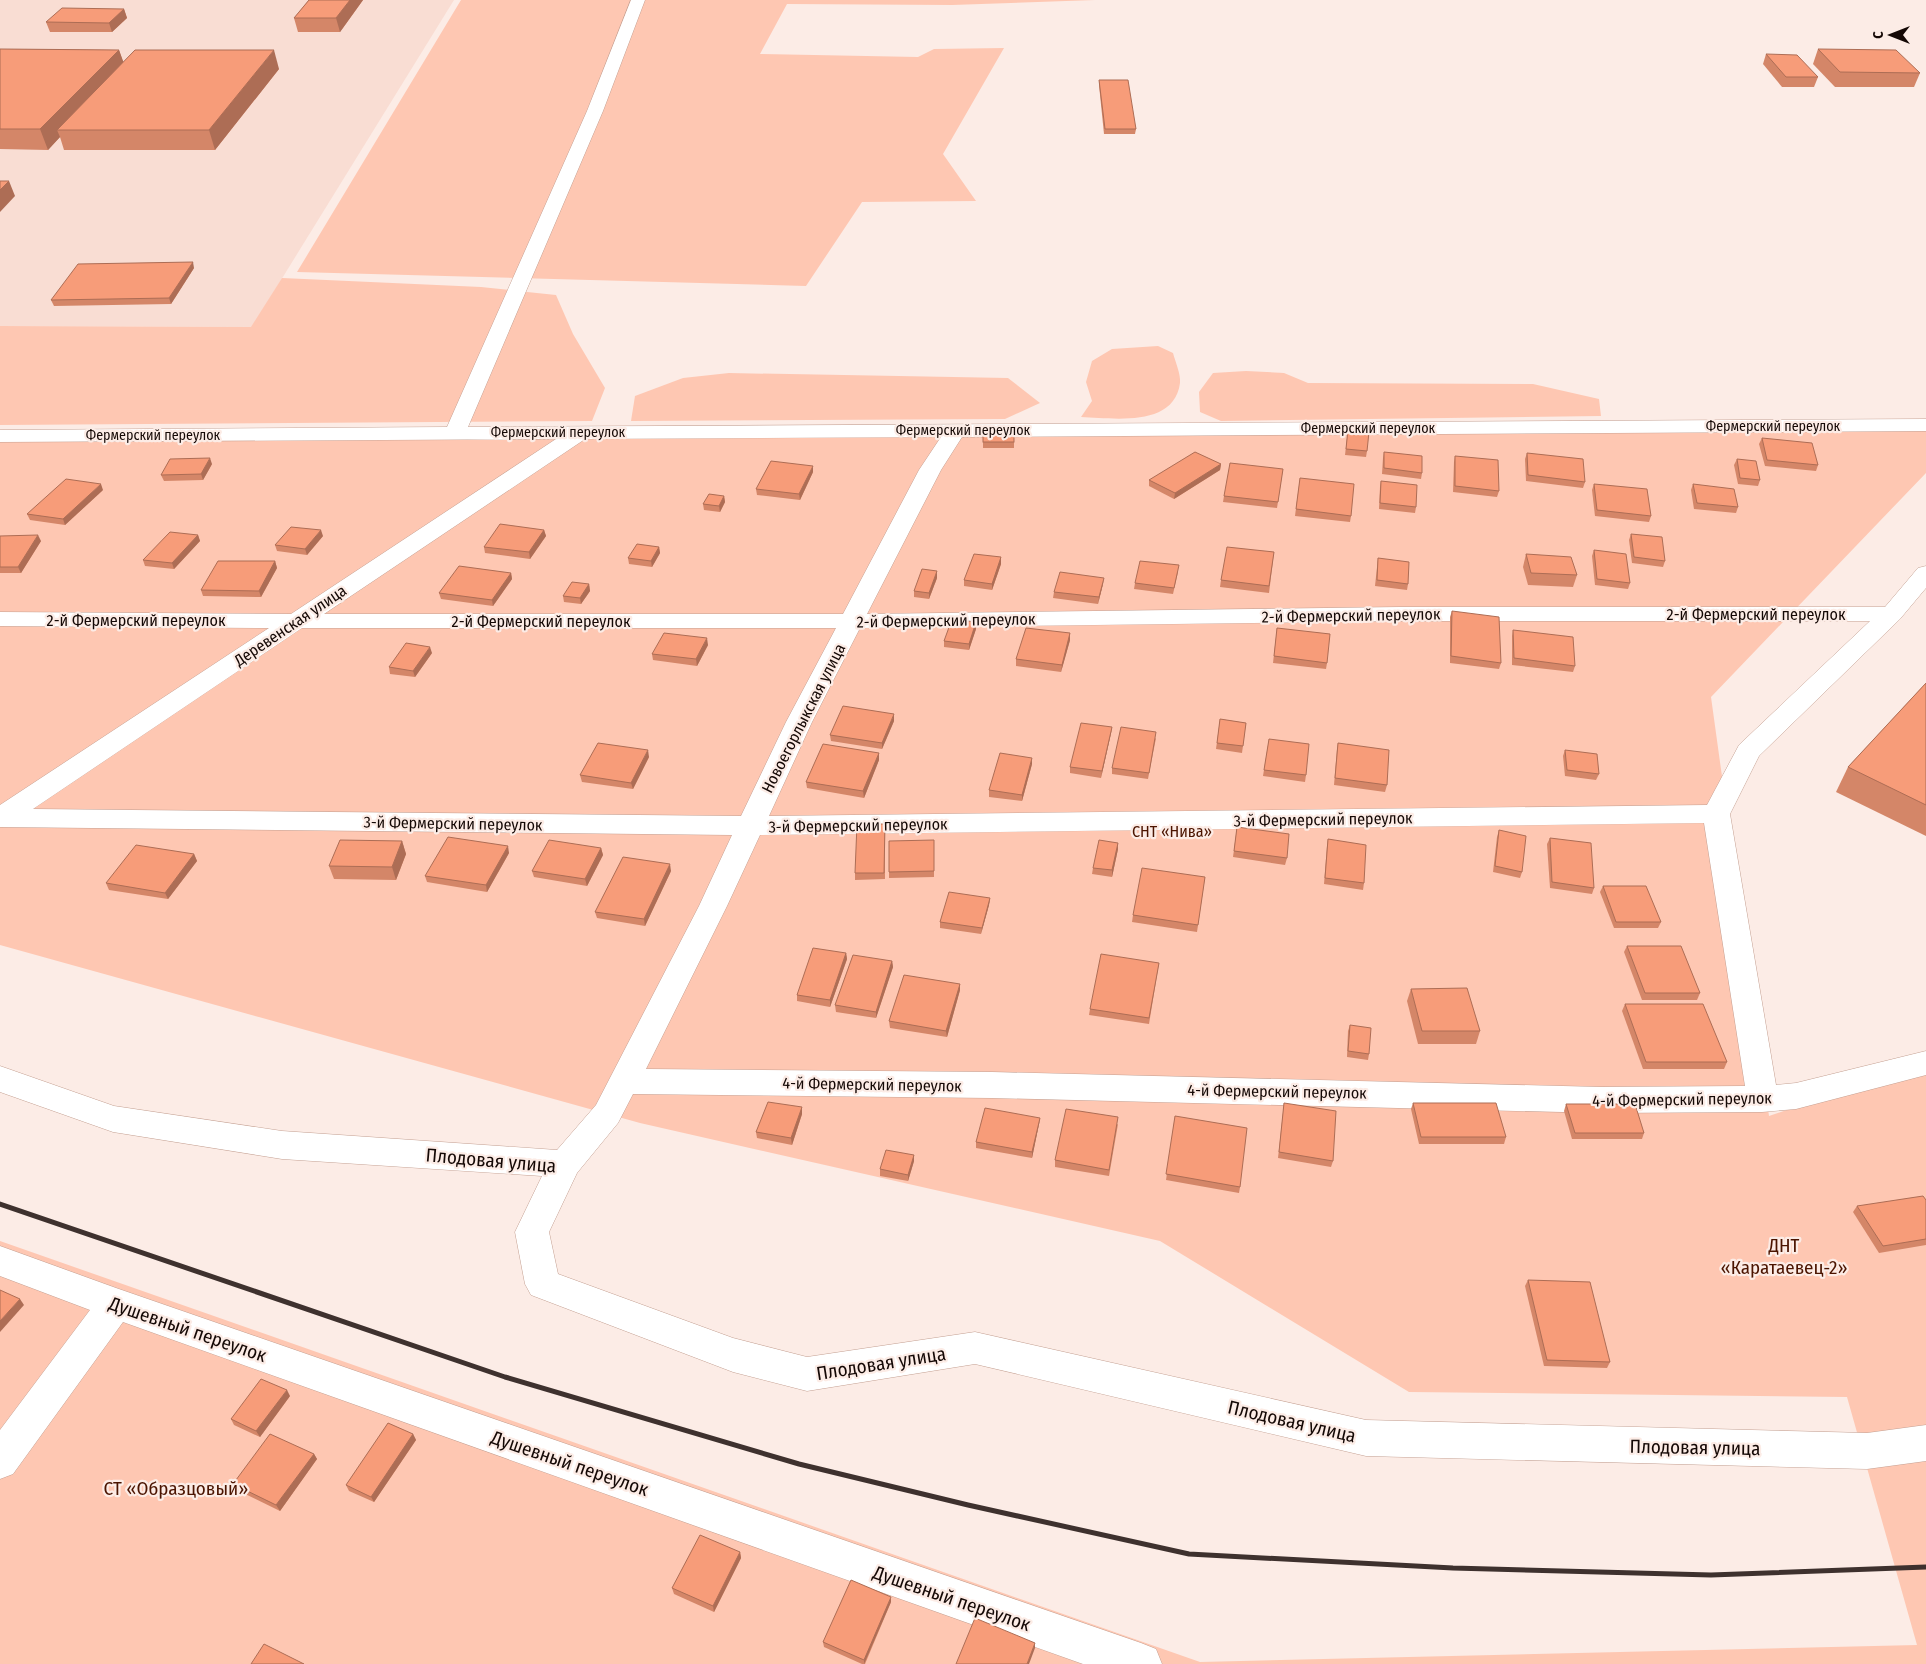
<svg xmlns="http://www.w3.org/2000/svg" width="1926" height="1664" font-family="'Fira Sans Condensed',sans-serif">
  <style>
    .built { fill: #f9ddd3 }
    .green { fill: #fec7b2 }
    .lines { fill: none; stroke-linecap: round; stroke-linejoin: round }
    .minor-casing { stroke: #c4a092; stroke-width: 1 }
    .minor { fill: #fff; fill-rule: evenodd }
    .rail { stroke: #3e312e; stroke-width: 5 }
    .wall { fill: #d48668 }
    .shaded-wall { fill: #ad6d55 }
    .building { fill: #f79c79; stroke: #ad6d55 }
    .labels { text-anchor: middle; stroke-width: 4.5; stroke-linejoin: round; paint-order: stroke }
    .far-street-label { font-size: 14px; fill: #140805; stroke: #fcece6 }
    .street-label { font-size: 16px; fill: #140805; stroke: #fcece6 }
    .park-label { font-size: 16px; fill: #4b1400; stroke: #fcece6 }
    .near-street-label { font-size: 19px; fill: #140805; stroke: #fcece6 }
    .near-park-label { font-size: 19px; fill: #4b1400; stroke: #fcece6 }
  </style>
  <rect width="100%" height="100%" fill="#fcece6"/>
  <!-- built -->
  <polygon class="built" points="0,0 454,0 252,327 0,326"/>
  <!-- green -->
  <g class="green">
    <polygon points="461,0 1095,0 952,5 787,4 760,54 918,57 934,49 1004,48 943,154 976,201 862,202 806,286 297,272"/>
    <polygon points="282,278 481,287 556,295 573,334 605,388 592,421 0,425 0,326 251,327"/>
    <path d="M1158 346 1173 353C1175 361 1181 374 1180 383 1174 428 1113 418 1081 417L1092 401 1086 382 1092 361 1112 349Z"/>
    <polygon points="1246,371 1284,373 1308,383 1533,384 1599,399 1601,416 1221,421 1200,412 1199,392 1213,373"/>
    <polygon points="729,373 1008,378 1040,403 1005,419 631,421 635,396 683,378"/>
    <polygon points="1926,425 1926,473 1711,697 1769,1116 1926,1062 1926,1664 0,1664 0,1241 1200,1662 1917,1645 1847,1397 1409,1392 1160,1241 640,1123 0,945 0,436"/>
  </g>
  <g class="lines">
    <!-- minor casing -->
    <g class="minor-casing">
      <g id="minor">
        <path d="M631 0H645L603 111 468 427 1926 419V431L962 437 941 470 867 614 1400 607H1885L1918 568 1926 566V588L1900 619 1759 756 1730 814 1776 1085 1796 1083 1926 1051V1075L1796 1109 1762 1112 1601 1113 992 1098 633 1094 618 1123 577 1173 549 1232 558 1274 733 1338 807 1357 975 1332 1366 1420 1867 1433 1926 1425V1461L1867 1469 1366 1456 975 1364 807 1391 733 1372 531 1295 525 1284 515 1232 542 1176 282 1159 113 1132 0 1092V1066L114 1106 282 1131 557 1150 596 1105 699 906 732 835 0 827V805L269 628 0 626V612L291 614 556 439 0 442V430L447 427 587 111ZM941 437 919 470 843 614H324L585 439ZM1400 621H1870L1739 745 1707 805 769 816 812 722 860 628ZM302 628H836L786 722 741 816 33 809ZM1704 823 1745 1086 1601 1087 992 1072 646 1069 727 906 760 835Z"/>
        <polygon points="0,1246 116,1288 1141,1643 1156,1649 1162,1664 1083,1664 123,1322 13,1474 0,1479 0,1430 90,1310 0,1276"/>
      </g>
    </g>
    <!-- minor -->
    <use href="#minor" class="minor"/>
    <!-- rail -->
    <polyline class="rail" points="0,1204 505,1377 799,1464 968,1505 1189,1554 1453,1568 1711,1575 1926,1567"/>
  </g>
  <!-- wall -->
  <g class="wall">
    <polygon points="309,0 363,0 340,32 298,32 294,18"/>
    <polygon points="124,9 127,18 112,32 50,32 46,22"/>
    <polygon points="0,49 119,50 123,62 279,69 215,150 64,150 60,137 48,150 0,149"/>
    <polygon points="1818,49 1920,73 1914,87 1835,87 1813,64"/>
    <polygon points="1766,54 1818,77 1814,87 1782,87 1763,64"/>
    <polygon points="1099,80 1136,129 1135,134 1104,134 1099,85"/>
    <polygon points="194,268 171,304 54,306 51,300"/>
    <polygon points="1348,429 1367,451 1366,457 1345,455"/>
    <rect x="983" y="430" width="31" height="18"/>
    <polygon points="1762,438 1818,465 1816,471 1765,466 1759,444"/>
    <polygon points="1384,452 1422,473 1421,479 1382,474 1383,458"/>
    <polygon points="1527,453 1585,482 1583,488 1526,481 1525,459"/>
    <polygon points="1455,456 1499,491 1497,497 1453,492 1454,462"/>
    <polygon points="1737,459 1760,480 1758,486 1738,484 1734,465"/>
    <polygon points="212,464 203,480 164,481 161,475"/>
    <polygon points="1221,464 1220,470 1174,499 1149,486 1149,480"/>
    <polygon points="1283,469 1277,508 1223,502 1224,496"/>
    <polygon points="813,472 800,500 757,495 756,489"/>
    <polygon points="1300,478 1351,516 1350,522 1295,516"/>
    <polygon points="1381,481 1416,507 1415,513 1379,509 1380,487"/>
    <polygon points="1594,484 1651,516 1649,522 1595,516 1592,490"/>
    <polygon points="1693,484 1738,507 1736,513 1694,509 1691,490"/>
    <polygon points="103,490 65,525 30,520 27,514"/>
    <polygon points="724,496 725,502 720,512 704,510 703,504"/>
    <polygon points="544,530 546,536 530,559 485,553 484,547"/>
    <polygon points="1631,534 1665,561 1663,567 1632,563 1629,540"/>
    <polygon points="198,535 200,541 174,569 145,566 143,560"/>
    <polygon points="0,536 41,541 21,573 0,573"/>
    <polygon points="323,536 307,555 277,551 275,545"/>
    <polygon points="659,547 660,553 652,567 629,564 628,558"/>
    <polygon points="1594,550 1630,583 1628,589 1595,585 1592,556"/>
    <polygon points="1274,552 1269,593 1220,587 1221,580"/>
    <polygon points="1526,554 1577,575 1573,587 1528,585 1523,567"/>
    <polygon points="1001,557 1001,564 992,590 964,586 964,580"/>
    <polygon points="1378,558 1408,584 1407,590 1375,586"/>
    <polygon points="275,561 277,568 261,597 203,596 201,590"/>
    <polygon points="1178,572 1173,594 1134,589 1135,583"/>
    <polygon points="511,573 512,579 493,606 441,599 439,593"/>
    <polygon points="937,578 929,599 914,597 914,591"/>
    <polygon points="589,584 590,591 581,604 564,602 563,596"/>
    <polygon points="1103,584 1098,604 1053,598 1054,592"/>
    <polygon points="1452,611 1501,663 1499,669 1450,663 1450,617"/>
    <polygon points="1277,628 1327,663 1326,669 1273,663"/>
    <polygon points="976,629 969,650 944,647 944,641"/>
    <polygon points="1513,630 1575,666 1573,672 1512,665 1512,636"/>
    <polygon points="1070,633 1070,640 1061,672 1016,666 1016,659"/>
    <polygon points="708,645 697,666 653,660 652,654"/>
    <polygon points="432,653 415,677 390,674 389,667"/>
    <polygon points="1926,683 1926,836 1836,792 1848,767"/>
    <polygon points="1220,719 1246,723 1242,753 1216,749"/>
    <polygon points="894,721 882,749 831,741 830,735"/>
    <polygon points="1112,727 1111,733 1101,778 1070,773 1070,767"/>
    <polygon points="1156,738 1148,779 1112,774 1112,768"/>
    <polygon points="1269,739 1306,775 1305,782 1263,776"/>
    <polygon points="1338,743 1387,785 1385,792 1334,785 1337,749"/>
    <polygon points="1565,750 1599,774 1596,780 1565,776 1563,756"/>
    <polygon points="879,753 879,760 864,798 807,788 806,782"/>
    <polygon points="649,757 633,789 582,782 580,775"/>
    <polygon points="1032,764 1022,801 989,797 989,790"/>
    <polygon points="885,824 885,879 855,880 855,873"/>
    <polygon points="1237,827 1287,858 1285,865 1233,857"/>
    <polygon points="1499,830 1522,872 1520,878 1493,872 1497,837"/>
    <polygon points="1550,838 1594,888 1592,894 1550,888 1547,844"/>
    <polygon points="1328,839 1364,883 1363,890 1324,884 1327,846"/>
    <polygon points="934,840 934,877 889,878 889,872"/>
    <polygon points="402,841 406,854 396,880 334,879 329,866"/>
    <polygon points="1118,843 1118,849 1112,877 1092,874 1093,868"/>
    <polygon points="601,848 603,855 587,886 534,877 532,871"/>
    <polygon points="509,853 487,892 427,882 425,876"/>
    <polygon points="194,854 197,861 168,899 109,890 106,883"/>
    <polygon points="671,871 645,926 597,918 595,912"/>
    <polygon points="1205,877 1197,932 1132,922 1133,915"/>
    <polygon points="1603,886 1661,922 1658,928 1614,928 1600,892"/>
    <polygon points="990,898 989,905 981,934 940,928 940,922"/>
    <polygon points="1627,946 1700,993 1697,1000 1642,1000 1624,952"/>
    <polygon points="846,953 847,959 830,1007 797,1001 797,995"/>
    <polygon points="892,961 893,967 876,1018 836,1012 835,1005"/>
    <polygon points="1159,963 1149,1024 1089,1015 1090,1009"/>
    <polygon points="960,984 960,990 947,1037 890,1028 889,1021"/>
    <polygon points="1411,989 1480,1031 1476,1044 1418,1044 1407,1001"/>
    <polygon points="1625,1004 1727,1062 1724,1069 1643,1069 1622,1011"/>
    <polygon points="1350,1025 1369,1054 1368,1060 1347,1057 1348,1031"/>
    <polygon points="1284,1103 1333,1161 1331,1167 1278,1158"/>
    <polygon points="1413,1103 1506,1137 1504,1144 1419,1144 1411,1109"/>
    <polygon points="1566,1104 1644,1133 1642,1139 1572,1139 1564,1111"/>
    <polygon points="802,1107 802,1114 792,1145 757,1138 756,1132"/>
    <polygon points="1175,1116 1240,1187 1239,1193 1166,1180"/>
    <polygon points="1040,1118 1039,1124 1032,1158 976,1148 976,1142"/>
    <polygon points="1118,1124 1109,1176 1055,1167 1055,1160"/>
    <polygon points="914,1155 914,1161 908,1181 880,1176 880,1169"/>
    <polygon points="1926,1200 1926,1245 1879,1253 1853,1212 1857,1206"/>
    <polygon points="1528,1280 1610,1362 1607,1368 1544,1366 1525,1286"/>
    <polygon points="290,1396 260,1437 234,1425 231,1419"/>
    <polygon points="413,1434 416,1440 374,1502 349,1491 346,1485"/>
    <polygon points="314,1454 317,1459 280,1511 237,1490 233,1484"/>
    <polygon points="740,1552 741,1558 714,1612 674,1594 672,1588"/>
    <polygon points="891,1602 865,1664 862,1664 824,1647 823,1642"/>
  </g>
  <!-- shaded-wall -->
  <g class="shaded-wall">
    <polygon points="350,0 363,0 340,32 336,18"/>
    <polygon points="124,9 127,18 112,32 109,23"/>
    <polygon points="119,50 126,69 57,130 60,137 48,150 40,129"/>
    <polygon points="274,50 279,69 215,150 209,130"/>
    <polygon points="9,181 15,196 0,212 0,190"/>
    <polygon points="193,262 194,268 171,304 169,298"/>
    <polygon points="210,458 212,464 203,480 201,474"/>
    <polygon points="1221,464 1220,470 1174,499 1175,493"/>
    <polygon points="813,466 813,472 800,500 799,494"/>
    <polygon points="101,484 103,490 65,525 63,519"/>
    <polygon points="724,496 725,502 720,512 719,506"/>
    <polygon points="321,530 323,536 307,555 305,549"/>
    <polygon points="544,530 546,536 530,559 529,552"/>
    <polygon points="38,535 41,541 21,573 18,567"/>
    <polygon points="198,535 200,541 174,569 172,563"/>
    <polygon points="659,547 660,553 652,567 651,561"/>
    <polygon points="1001,557 1001,564 992,590 992,584"/>
    <polygon points="275,561 277,568 261,597 259,591"/>
    <polygon points="937,571 937,578 929,599 929,593"/>
    <polygon points="511,573 512,579 493,606 492,600"/>
    <polygon points="1104,578 1103,584 1098,604 1099,597"/>
    <polygon points="589,584 590,591 581,604 580,598"/>
    <polygon points="976,622 976,629 969,650 969,644"/>
    <polygon points="1070,633 1070,640 1061,672 1062,665"/>
    <polygon points="707,638 708,645 697,666 696,659"/>
    <polygon points="430,647 432,653 415,677 413,671"/>
    <polygon points="894,714 894,721 882,749 882,743"/>
    <polygon points="1112,727 1111,733 1101,778 1102,771"/>
    <polygon points="648,750 649,757 633,789 631,783"/>
    <polygon points="879,753 879,760 864,798 863,791"/>
    <polygon points="1032,758 1032,764 1022,801 1022,795"/>
    <polygon points="402,841 406,854 396,880 392,867"/>
    <polygon points="1118,843 1118,849 1112,877 1112,870"/>
    <polygon points="508,846 509,853 487,892 486,885"/>
    <polygon points="601,848 603,855 587,886 585,879"/>
    <polygon points="194,854 197,861 168,899 165,893"/>
    <polygon points="670,864 671,871 645,926 644,919"/>
    <polygon points="990,898 989,905 981,934 982,928"/>
    <polygon points="846,953 847,959 830,1007 830,1000"/>
    <polygon points="892,961 893,967 876,1018 876,1012"/>
    <polygon points="960,984 960,990 947,1037 946,1031"/>
    <polygon points="802,1107 802,1114 792,1145 791,1138"/>
    <polygon points="1040,1118 1039,1124 1032,1158 1032,1152"/>
    <polygon points="914,1155 914,1161 908,1181 908,1175"/>
    <polygon points="20,1299 24,1305 0,1332 0,1321"/>
    <polygon points="287,1390 290,1396 260,1437 256,1431"/>
    <polygon points="413,1434 416,1440 374,1502 371,1497"/>
    <polygon points="314,1454 317,1459 280,1511 276,1505"/>
    <polygon points="740,1552 741,1558 714,1612 713,1606"/>
    <polygon points="891,1597 891,1602 864,1664 864,1660"/>
    <polygon points="1035,1643 1035,1648 1029,1664 1027,1664"/>
  </g>
  <!-- building -->
  <g class="building">
    <polygon points="309,0 350,0 336,18 294,18"/>
    <polygon points="62,8 124,9 109,23 46,22"/>
    <polygon points="0,49 119,50 40,129 0,129"/>
    <polygon points="1818,49 1896,50 1920,73 1840,72"/>
    <polygon points="135,50 274,50 209,130 57,130"/>
    <polygon points="1766,54 1797,55 1818,77 1786,77"/>
    <polygon points="1099,80 1128,80 1136,129 1105,129"/>
    <polygon points="0,181 9,181 0,190"/>
    <polygon points="193,262 169,298 51,300 78,264"/>
    <polygon points="1348,429 1369,432 1367,451 1346,449"/>
    <rect x="983" y="430" width="31" height="12"/>
    <polygon points="1762,438 1812,443 1818,465 1767,460"/>
    <polygon points="1195,452 1221,464 1175,493 1149,480"/>
    <polygon points="1384,452 1422,456 1422,473 1384,468"/>
    <polygon points="1527,453 1583,459 1585,482 1528,475"/>
    <polygon points="1455,456 1498,460 1499,491 1455,486"/>
    <polygon points="210,458 201,474 161,475 170,459"/>
    <polygon points="1737,459 1756,461 1760,480 1740,478"/>
    <polygon points="771,461 813,466 799,494 756,489"/>
    <polygon points="1230,463 1283,469 1278,502 1224,496"/>
    <polygon points="1300,478 1354,484 1351,516 1296,509"/>
    <polygon points="66,479 101,484 63,519 27,514"/>
    <polygon points="1381,481 1417,485 1416,507 1380,503"/>
    <polygon points="1594,484 1647,489 1651,516 1597,510"/>
    <polygon points="1693,484 1734,489 1738,507 1697,503"/>
    <polygon points="709,494 724,496 719,506 703,504"/>
    <polygon points="500,524 544,530 529,552 484,547"/>
    <polygon points="291,527 321,530 305,549 275,545"/>
    <polygon points="170,532 198,535 172,563 143,560"/>
    <polygon points="1631,534 1662,537 1665,561 1634,557"/>
    <polygon points="38,535 18,567 0,567 0,536"/>
    <polygon points="637,544 659,547 651,561 628,558"/>
    <polygon points="1227,547 1274,552 1269,586 1221,580"/>
    <polygon points="1594,550 1626,554 1630,583 1597,579"/>
    <polygon points="974,554 1001,557 992,584 964,580"/>
    <polygon points="1526,554 1571,557 1577,575 1531,573"/>
    <polygon points="1378,558 1409,562 1408,584 1377,580"/>
    <polygon points="218,561 275,561 259,591 201,590"/>
    <polygon points="1140,561 1179,565 1174,588 1135,583"/>
    <polygon points="459,566 511,573 492,600 439,593"/>
    <polygon points="922,569 937,571 929,593 914,591"/>
    <polygon points="1060,572 1104,578 1099,597 1054,592"/>
    <polygon points="572,582 589,584 580,598 563,596"/>
    <polygon points="1452,611 1499,617 1501,663 1451,656"/>
    <polygon points="952,619 976,622 969,644 944,641"/>
    <polygon points="1026,628 1070,633 1062,665 1016,659"/>
    <polygon points="1277,628 1330,634 1327,663 1274,656"/>
    <polygon points="1513,630 1573,637 1575,666 1514,658"/>
    <polygon points="664,633 707,638 696,659 652,654"/>
    <polygon points="406,643 430,647 413,671 389,667"/>
    <polygon points="1926,683 1926,805 1848,767"/>
    <polygon points="843,706 894,714 882,743 830,735"/>
    <polygon points="1220,719 1246,723 1243,746 1217,743"/>
    <polygon points="1081,723 1112,727 1102,771 1070,767"/>
    <polygon points="1121,727 1156,732 1149,773 1112,768"/>
    <polygon points="1269,739 1309,744 1306,775 1264,770"/>
    <polygon points="598,743 648,750 631,783 580,775"/>
    <polygon points="1338,743 1389,750 1387,785 1335,778"/>
    <polygon points="823,744 879,753 863,791 806,782"/>
    <polygon points="1565,750 1597,754 1599,774 1567,770"/>
    <polygon points="1000,753 1032,758 1022,795 989,790"/>
    <polygon points="857,824 885,824 884,873 855,873"/>
    <polygon points="1237,827 1289,834 1287,858 1234,851"/>
    <polygon points="1499,830 1526,836 1522,872 1495,866"/>
    <polygon points="448,837 508,846 486,885 425,876"/>
    <polygon points="1550,838 1591,843 1594,888 1552,882"/>
    <polygon points="1328,839 1366,845 1364,883 1325,878"/>
    <polygon points="340,840 402,841 392,867 329,866"/>
    <polygon points="549,840 601,848 585,879 532,871"/>
    <polygon points="934,840 934,871 889,872 889,841"/>
    <polygon points="1099,840 1118,843 1112,870 1093,868"/>
    <polygon points="136,845 194,854 165,893 106,883"/>
    <polygon points="623,857 670,864 644,919 595,912"/>
    <polygon points="1142,868 1205,877 1198,925 1133,915"/>
    <polygon points="1603,886 1646,886 1661,922 1616,922"/>
    <polygon points="949,892 990,898 982,928 940,922"/>
    <polygon points="1627,946 1681,946 1700,993 1645,993"/>
    <polygon points="813,948 846,953 830,1000 797,995"/>
    <polygon points="1101,954 1159,963 1149,1018 1090,1009"/>
    <polygon points="853,955 892,961 876,1012 835,1005"/>
    <polygon points="904,975 960,984 946,1031 889,1021"/>
    <polygon points="1467,988 1480,1031 1422,1031 1411,989"/>
    <polygon points="1625,1004 1703,1004 1727,1062 1646,1062"/>
    <polygon points="1350,1025 1371,1028 1369,1054 1348,1051"/>
    <polygon points="768,1102 802,1107 791,1138 756,1132"/>
    <polygon points="1284,1103 1336,1111 1333,1161 1279,1152"/>
    <polygon points="1413,1103 1496,1103 1506,1137 1421,1137"/>
    <polygon points="1566,1104 1635,1104 1644,1133 1575,1133"/>
    <polygon points="985,1108 1040,1118 1032,1152 976,1142"/>
    <polygon points="1066,1109 1118,1117 1109,1170 1055,1160"/>
    <polygon points="1175,1116 1247,1128 1240,1187 1166,1174"/>
    <polygon points="886,1150 914,1155 908,1175 880,1169"/>
    <polygon points="1923,1196 1926,1200 1926,1239 1883,1246 1857,1206"/>
    <polygon points="1528,1280 1590,1282 1610,1362 1547,1360"/>
    <polygon points="0,1290 20,1299 0,1321"/>
    <polygon points="261,1379 287,1390 256,1431 231,1419"/>
    <polygon points="388,1423 413,1434 371,1497 346,1485"/>
    <polygon points="270,1434 314,1454 276,1505 233,1484"/>
    <polygon points="700,1535 740,1552 713,1606 672,1588"/>
    <polygon points="851,1580 891,1597 864,1660 823,1642"/>
    <polygon points="975,1618 1035,1643 1027,1664 956,1664"/>
    <polygon points="264,1644 304,1664 251,1664"/>
  </g>
  <g class="labels">
    <!-- far-street labels -->
    <g class="far-street-label">
      <text x="1773" y="431">Фермерский переулок</text>
      <text x="1368" y="433">Фермерский переулок</text>
      <text x="963" y="435">Фермерский переулок</text>
      <text x="558" y="437">Фермерский переулок</text>
      <text x="153" y="440">Фермерский переулок</text>
    </g>
    <!-- street labels -->
    <g class="street-label">
      <text x="1756" y="620">2-й Фермерский переулок</text>
      <text transform="translate(1351 615) rotate(-1)" y="6">2-й Фермерский переулок</text>
      <text x="136" y="626">2-й Фермерский переулок</text>
      <text transform="translate(946 620) rotate(-1)" y="6">2-й Фермерский переулок</text>
      <text x="541" y="627">2-й Фермерский переулок</text>
      <text transform="translate(290 625) rotate(-34)" y="6">Деревенская улица</text>
      <text transform="translate(803 718) rotate(-63)" y="6">Новоегорлыкская улица</text>
      <text transform="translate(1323 819) rotate(-1)" y="6">3-й Фермерский переулок</text>
      <text transform="translate(453 823) rotate(1)" y="6">3-й Фермерский переулок</text>
      <text transform="translate(858 825) rotate(-1)" y="6">3-й Фермерский переулок</text>
      <text transform="translate(872 1084) rotate(1)" y="6">4-й Фермерский переулок</text>
      <text transform="translate(1277 1091) rotate(1)" y="6">4-й Фермерский переулок</text>
      <text transform="translate(1682 1099) rotate(-1)" y="6">4-й Фермерский переулок</text>
    </g>
    <!-- park labels -->
    <g class="park-label">
      <text x="1172" y="837">СНТ «Нива»</text>
    </g>
    <!-- near-street labels -->
    <g class="near-street-label">
      <text transform="translate(491 1160) rotate(5)" y="7">Плодовая улица</text>
      <text transform="translate(188 1329) rotate(19)" y="7">Душевный переулок</text>
      <text transform="translate(881 1363) rotate(-9)" y="7">Плодовая улица</text>
      <text transform="translate(1292 1421) rotate(13)" y="7">Плодовая улица</text>
      <text transform="translate(1695 1447) rotate(1)" y="7">Плодовая улица</text>
      <text transform="translate(570 1463) rotate(19)" y="7">Душевный переулок</text>
      <text transform="translate(952 1598) rotate(19)" y="7">Душевный переулок</text>
    </g>
    <!-- near-park labels -->
    <g class="near-park-label">
      <text x="1784" y="1252">ДНТ<tspan x="1784" dy="22">«Каратаевец-2»</tspan></text>
      <text x="176" y="1495">СТ «Образцовый»</text>
    </g>
  </g>
  <!-- north arrow -->
  <g transform="translate(1891 35) rotate(270)" stroke="#fcece6" stroke-width="4" paint-order="stroke">
  <path d="M0-4L9 19L0 12L-9 19Z" fill="#140805"/>
  <text y="-8" font-size="14" font-weight="bold" text-anchor="middle" fill="#140805">С</text>
  </g>
</svg>
